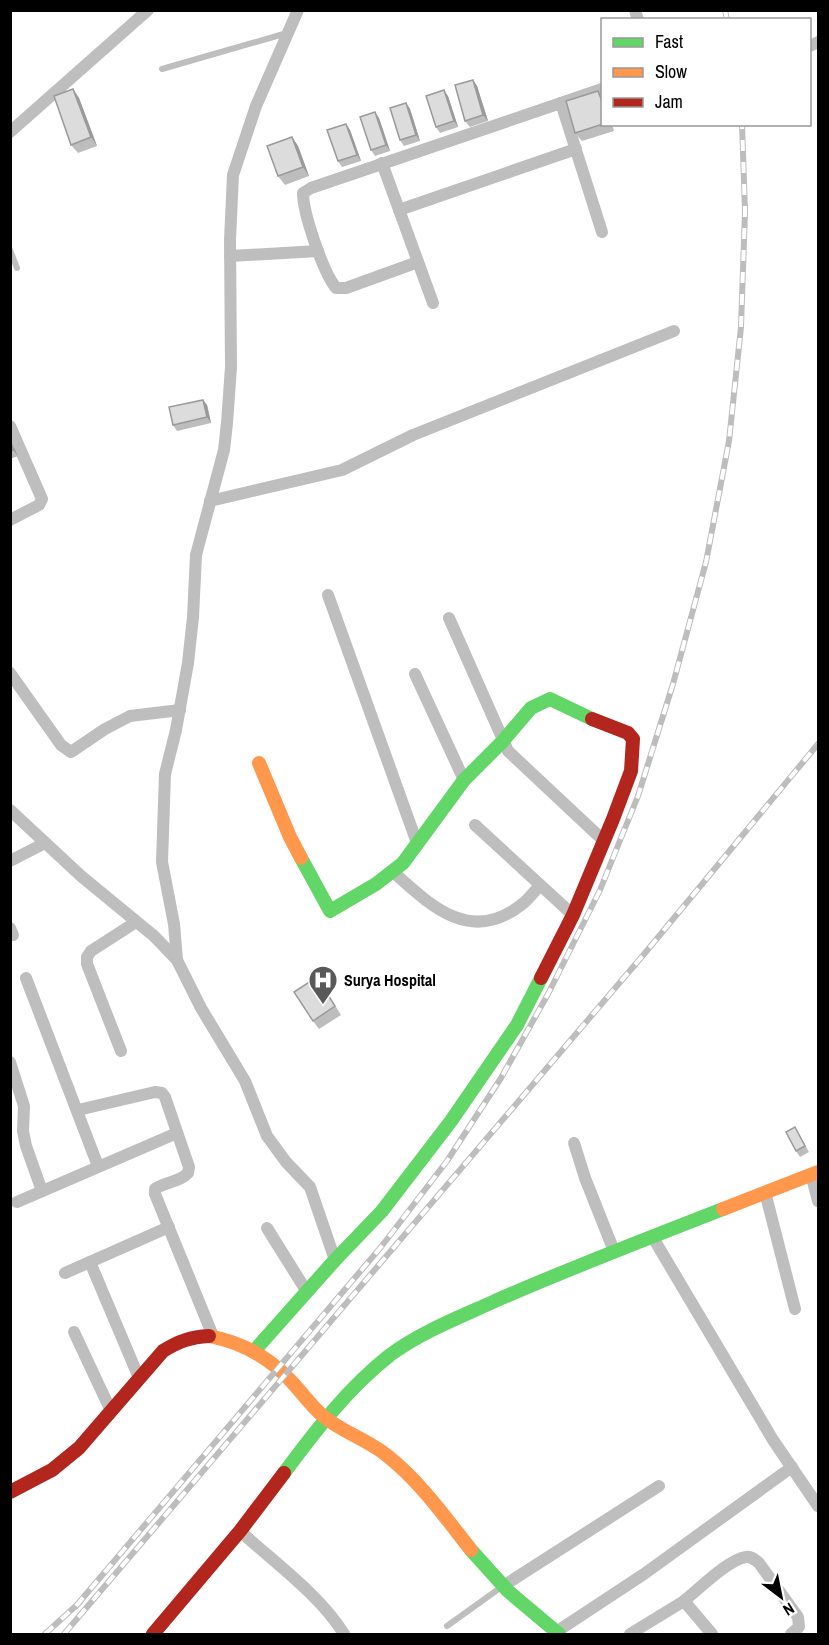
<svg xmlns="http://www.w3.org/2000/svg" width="829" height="1645" font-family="'Archivo Narrow',sans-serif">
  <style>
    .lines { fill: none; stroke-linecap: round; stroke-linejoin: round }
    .lane { stroke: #bebebe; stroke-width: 6 }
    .street { stroke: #bebebe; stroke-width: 12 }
    .fast { stroke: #63d668; stroke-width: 14 }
    .slow { stroke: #ff974d; stroke-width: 14 }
    .jam { stroke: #b3261e; stroke-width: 14 }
    .rail-casing { stroke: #bdbdbd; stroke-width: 6 }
    .rail { stroke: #fff; stroke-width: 4; stroke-dasharray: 11; stroke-linecap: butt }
    .wall { fill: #bdbdbd }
    .shaded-wall { fill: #9a9a9a }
    .building { fill: #dcdcdc; stroke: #9a9a9a; stroke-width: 1.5 }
    .labels { text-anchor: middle; stroke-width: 4.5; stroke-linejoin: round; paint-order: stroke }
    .poi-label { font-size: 16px; font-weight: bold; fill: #000; stroke: #fff; text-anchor: start }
  </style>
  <rect width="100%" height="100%" fill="#fff"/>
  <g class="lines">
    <!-- lane -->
    <g class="lane">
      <polyline points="162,69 287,33"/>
      <polyline points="10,250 17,268"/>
      <polyline points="447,1626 500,1588"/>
    </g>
    <!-- street -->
    <g class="street">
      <polyline points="635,10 638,20"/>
      <polyline points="810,46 818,42"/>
      <polyline points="561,103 602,232"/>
      <polyline points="10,132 148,10"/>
      <polyline points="382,163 433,303"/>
      <polyline points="399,210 576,149"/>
      <polyline points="230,256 318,251"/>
      <path d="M418 262 346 288H336C323 272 303 213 303 193L311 188 602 89"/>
      <polyline points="10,426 42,499 39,505 10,520"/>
      <polyline points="210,501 342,470 413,435 674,331"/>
      <polyline points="328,595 417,843"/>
      <polyline points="449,618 508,751 604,841"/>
      <polyline points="10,673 61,745 71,752 105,729 130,716 180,710"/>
      <polyline points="415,674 464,780"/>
      <polyline points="10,810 81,876 154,936 177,960 201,1008 245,1081 267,1136 286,1162 310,1187 335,1260"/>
      <polyline points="475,825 573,915"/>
      <polyline points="10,861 45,843"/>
      <path d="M392 871C430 905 470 945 521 905 528 900 534 892 540 885"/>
      <polyline points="10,928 13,935"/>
      <polyline points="177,960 174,924 162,862 165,774 176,730 188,663 193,617 196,555 224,450 227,423 231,367 230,240 233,175 256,106 298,10"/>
      <polyline points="26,978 98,1166"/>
      <polyline points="121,1051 87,964 87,957 91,951 136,922"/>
      <polyline points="10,1062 24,1106 23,1131 26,1146 42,1191"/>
      <path d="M78 1110 155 1092 162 1093 165 1097 189 1167 188 1173C180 1182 165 1182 155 1189V1194L213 1336"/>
      <polyline points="574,1143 585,1178 614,1251"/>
      <polyline points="811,1174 818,1201"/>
      <polyline points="765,1192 795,1309"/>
      <polyline points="17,1202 177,1133"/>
      <polyline points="267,1228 307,1292"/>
      <polyline points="652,1236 773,1440 818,1506"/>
      <polyline points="90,1262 139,1378"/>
      <polyline points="65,1273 169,1227"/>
      <polyline points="74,1332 111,1411"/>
      <path d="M240 1531C275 1563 320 1595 344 1634"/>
      <polyline points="503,1586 659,1486"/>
      <path d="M684 1601C699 1589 729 1559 746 1557 752 1556 755 1560 759 1563L798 1617 799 1627 791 1634"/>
      <polyline points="556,1632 644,1574 792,1467"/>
      <polyline points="630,1634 684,1601 712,1634"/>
    </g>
    <!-- fast -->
    <g class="fast">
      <polyline points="301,858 330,911 376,884 403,863 464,780 502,742 531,708 550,699 592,719"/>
      <polyline points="254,1351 335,1260 382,1211 451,1121 517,1025 541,978"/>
      <path d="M284 1473C316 1430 348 1388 390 1355 421 1332 460 1317 495 1301 570 1268 646 1239 723 1209"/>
      <polyline points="471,1550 508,1591 559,1634"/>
    </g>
    <!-- slow -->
    <g class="slow">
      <polyline points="259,763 290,837 301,858"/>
      <polyline points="723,1209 818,1172"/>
      <path d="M209 1336C240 1342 267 1356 289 1379 301 1391 310 1405 323 1416 342 1432 366 1439 385 1454 419 1480 445 1517 471 1550"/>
    </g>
    <!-- jam -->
    <g class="jam">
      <polyline points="541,978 573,915 613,819 631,771 633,739 628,733 592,719"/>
      <path d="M10 1492 52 1470 79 1448 163 1351C179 1341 191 1337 209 1336"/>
      <polyline points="153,1634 240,1531 284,1473"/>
    </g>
    <!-- rail casing -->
    <g class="rail-casing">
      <g id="rail">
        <polyline points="725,10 727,20"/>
        <polyline points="76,1606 381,1247 447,1161 501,1078 548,994 600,890 638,796 673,684 706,562 729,441 741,327 745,211 742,124"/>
        <polyline points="45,1634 80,1602"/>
        <polyline points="64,1634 645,953 818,744"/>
      </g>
    </g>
    <!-- rail -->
    <use href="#rail" class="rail"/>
  </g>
  <!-- wall -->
  <g class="wall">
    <polygon points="473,80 477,86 488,121 470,127 465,121"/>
    <polygon points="73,89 79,98 97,146 78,153 71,145"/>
    <polygon points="598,91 603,97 603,124 612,124 614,131 582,141 575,133"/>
    <polygon points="448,96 458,127 440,133 436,127"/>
    <polygon points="406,103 410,109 420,141 404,146 400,140"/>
    <polygon points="379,118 390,151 375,156 371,150"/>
    <polygon points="346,124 350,130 361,161 342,167 338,161"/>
    <polygon points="292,137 298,146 309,176 285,185 278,176"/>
    <polygon points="203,400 207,405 211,423 177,431 173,425"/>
    <polygon points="10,440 18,456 10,459"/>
    <polygon points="323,986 341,1015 319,1029 313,1021"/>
    <polygon points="795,1127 809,1152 800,1157 796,1151"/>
  </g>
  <!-- shaded-wall -->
  <g class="shaded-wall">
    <polygon points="473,80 477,86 488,121 483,115"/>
    <polygon points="73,89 79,98 97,146 91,137"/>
    <polygon points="444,90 448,96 458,127 454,121"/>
    <polygon points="406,103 410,109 420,141 416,135"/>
    <polygon points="375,112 379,118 390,151 386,145"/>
    <polygon points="346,124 350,130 361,161 357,155"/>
    <polygon points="292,137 298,146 309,176 303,167"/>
    <polygon points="203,400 207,405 211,423 207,417"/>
    <polygon points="10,440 18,456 13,450 10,443"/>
  </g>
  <!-- building -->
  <g class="building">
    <polygon points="473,80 483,115 465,121 455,85"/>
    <polygon points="73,89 91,137 71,145 54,96"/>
    <polygon points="444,90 454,121 436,127 426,96"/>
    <polygon points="598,91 603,104 603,124 575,133 566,101"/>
    <polygon points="406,103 416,135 400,140 390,108"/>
    <polygon points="375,112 386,145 371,150 360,117"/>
    <polygon points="346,124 357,155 338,161 327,130"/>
    <polygon points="292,137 303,167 278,176 267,146"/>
    <polygon points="203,400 207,417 173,425 169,407"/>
    <polygon points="10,443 13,450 10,451"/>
    <polygon points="317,977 335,1006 313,1021 294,992"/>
    <polygon points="795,1127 805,1146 796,1151 786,1132"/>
  </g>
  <!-- icons -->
  <defs>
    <g id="hospital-pin" transform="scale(1.5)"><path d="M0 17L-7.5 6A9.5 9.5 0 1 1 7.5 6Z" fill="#595959" stroke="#fff"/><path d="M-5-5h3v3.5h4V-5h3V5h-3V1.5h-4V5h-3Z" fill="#fff"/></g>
  </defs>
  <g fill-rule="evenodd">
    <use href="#hospital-pin" x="323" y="980"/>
  </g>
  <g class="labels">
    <!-- poi labels -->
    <g class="poi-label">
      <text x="344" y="986">Surya Hospital</text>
    </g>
  </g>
  <!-- border -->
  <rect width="829" height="1645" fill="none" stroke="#000000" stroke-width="24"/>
  <!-- legend -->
  <rect x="601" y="18" width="210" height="108" fill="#ffffff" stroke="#999999" stroke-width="1.5"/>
  <rect x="613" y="38" width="30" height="9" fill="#63d668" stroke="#999999" stroke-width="1.5"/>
  <text x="655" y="48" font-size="18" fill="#000000">Fast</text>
  <rect x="613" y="68" width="30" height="9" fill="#ff974d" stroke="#999999" stroke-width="1.5"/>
  <text x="655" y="78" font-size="18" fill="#000000">Slow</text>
  <rect x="613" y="98" width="30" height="9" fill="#b3261e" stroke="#999999" stroke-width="1.5"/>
  <text x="655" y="108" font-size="18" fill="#000000">Jam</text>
  <!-- north arrow -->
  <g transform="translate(781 1597) rotate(148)" stroke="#ffffff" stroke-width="4.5" paint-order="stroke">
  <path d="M0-4.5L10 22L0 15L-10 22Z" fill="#000000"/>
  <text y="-9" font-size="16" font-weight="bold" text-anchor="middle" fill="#000000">N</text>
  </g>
</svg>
